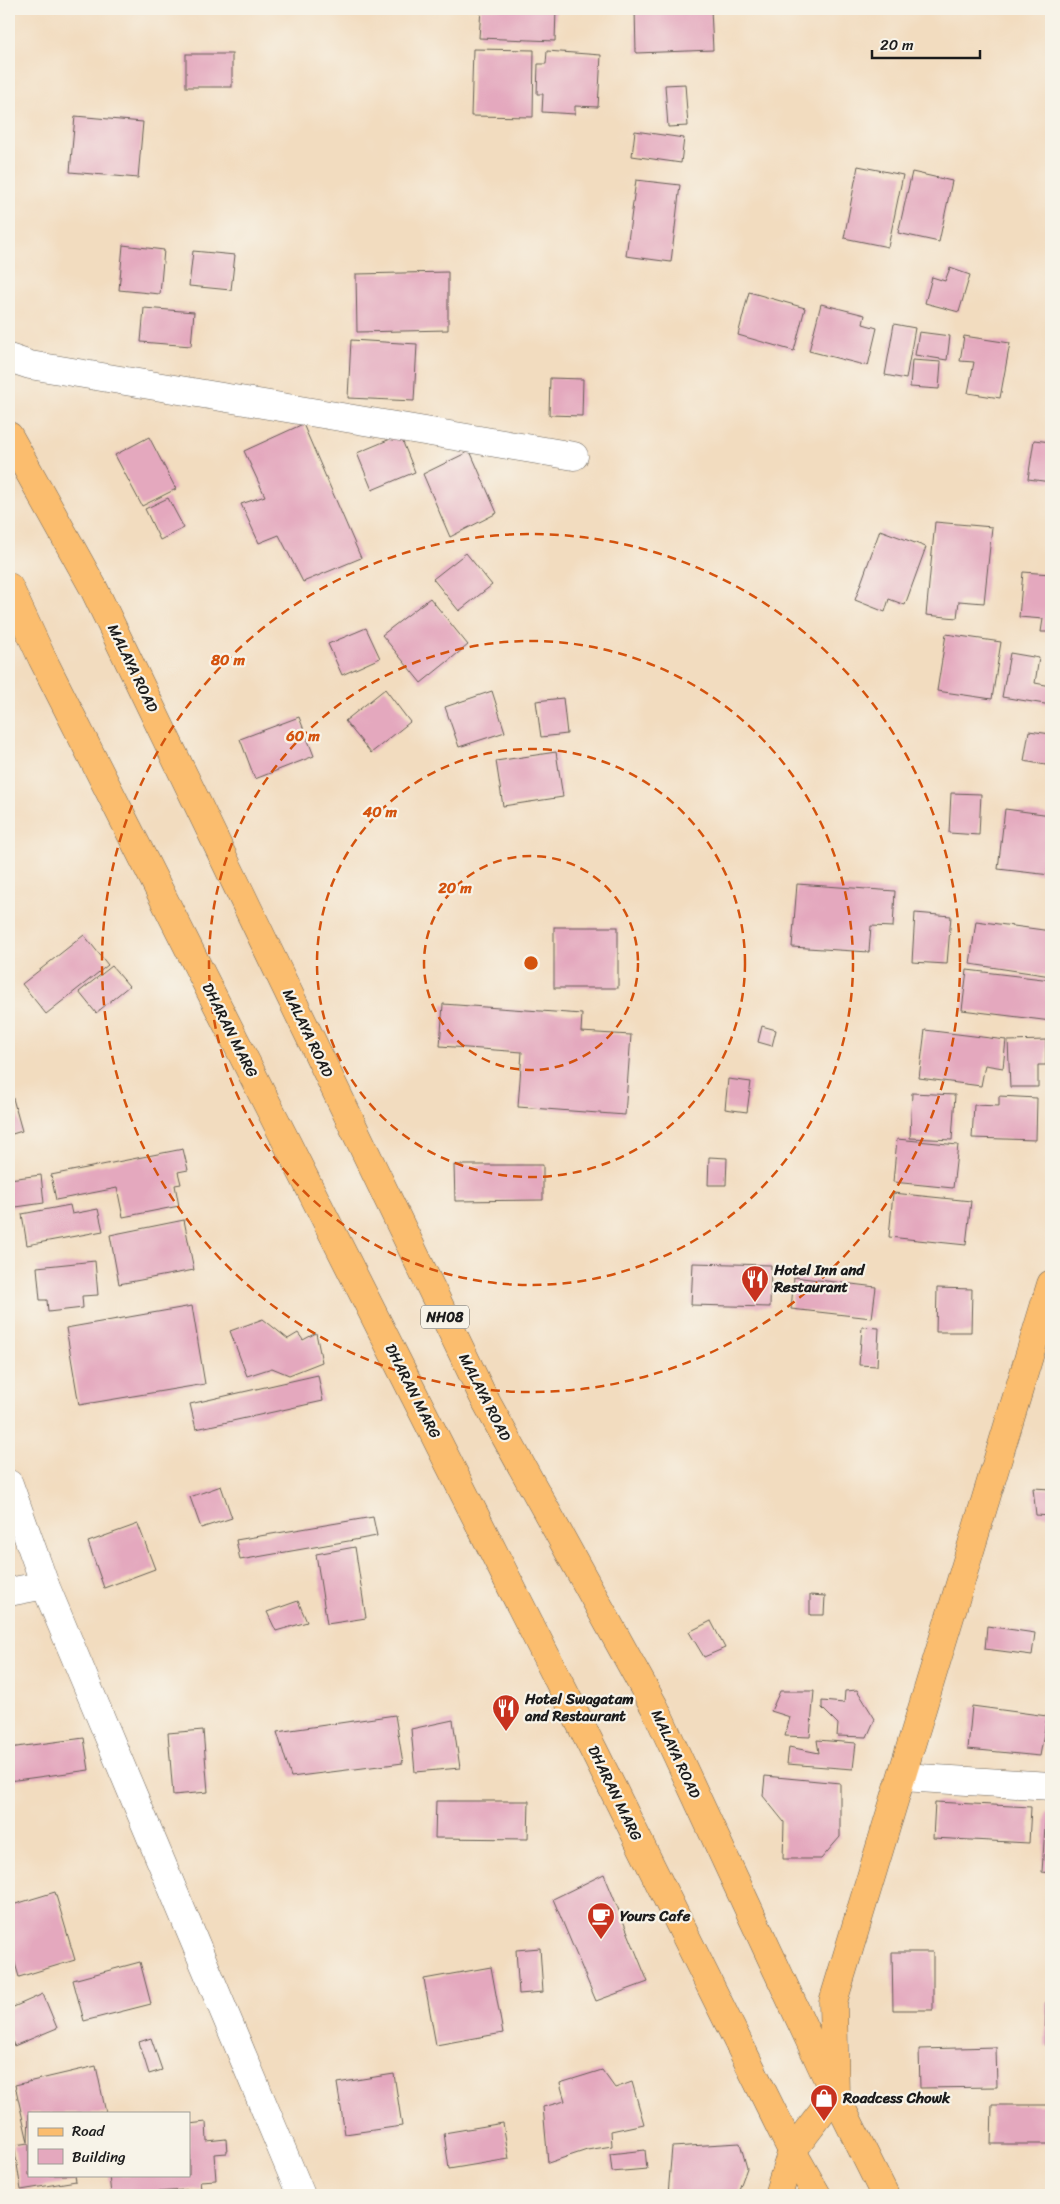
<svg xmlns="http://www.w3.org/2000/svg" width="1060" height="2204" font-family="Sriracha,sans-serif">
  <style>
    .building { fill: #e4a8be }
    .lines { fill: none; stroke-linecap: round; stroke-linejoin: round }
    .minor-casing { stroke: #675f55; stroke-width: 29 }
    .tertiary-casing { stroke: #675f55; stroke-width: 29 }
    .primary-casing { stroke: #675f55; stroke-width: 29 }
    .minor { stroke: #fff; stroke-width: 28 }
    .tertiary { stroke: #fff; stroke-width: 28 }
    .primary { stroke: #fbbd6e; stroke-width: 28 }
    .ring { fill: none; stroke: #d4530e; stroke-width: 2.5; stroke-dasharray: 9 6 }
    .labels { text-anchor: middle; stroke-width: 4.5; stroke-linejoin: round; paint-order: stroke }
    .shield { fill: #f7f3e8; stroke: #5e5c59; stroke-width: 1 }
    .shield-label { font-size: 14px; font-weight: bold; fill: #1c1c1c }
    .street-label { font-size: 15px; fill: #1c1c1c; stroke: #f7f3e8 }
    .poi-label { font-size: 15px; font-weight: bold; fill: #1c1c1c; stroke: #f7f3e8; text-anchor: start }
    .centre { fill: #d4530e; stroke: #f7f3e8; stroke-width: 2.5 }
    .ring-label { font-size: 15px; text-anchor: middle; font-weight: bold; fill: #d4530e; stroke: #f7f3e8; stroke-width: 4.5; stroke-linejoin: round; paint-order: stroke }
  </style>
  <rect width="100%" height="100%" fill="#f7f3e8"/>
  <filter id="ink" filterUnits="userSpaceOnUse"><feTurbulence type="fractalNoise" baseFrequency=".02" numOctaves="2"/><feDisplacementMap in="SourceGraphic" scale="10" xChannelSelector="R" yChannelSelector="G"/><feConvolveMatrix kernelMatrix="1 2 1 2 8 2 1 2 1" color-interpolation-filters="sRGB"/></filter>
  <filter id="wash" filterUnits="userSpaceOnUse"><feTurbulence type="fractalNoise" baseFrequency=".0096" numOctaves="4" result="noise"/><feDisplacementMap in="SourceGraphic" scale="20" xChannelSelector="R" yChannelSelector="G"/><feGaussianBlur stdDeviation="1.12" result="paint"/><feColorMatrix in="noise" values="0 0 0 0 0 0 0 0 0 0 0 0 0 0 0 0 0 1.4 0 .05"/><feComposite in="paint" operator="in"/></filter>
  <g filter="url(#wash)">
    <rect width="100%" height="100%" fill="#f2dcbf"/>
    <g id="blocks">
      <!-- building -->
      <g class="building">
        <polygon points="481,9 556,9 555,41 479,38"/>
        <polygon points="635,9 711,9 713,50 636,53"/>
        <polygon points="473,49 534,50 533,117 471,116"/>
        <polygon points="547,51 601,55 598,107 575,106 575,114 542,112 543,94 537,94 538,64 546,64"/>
        <rect x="186" y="54" width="46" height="33"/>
        <polygon points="685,84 688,126 668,127 665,85"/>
        <polygon points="75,116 143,122 138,178 70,172"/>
        <polygon points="635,131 684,138 681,163 632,156"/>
        <polygon points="858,166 903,175 888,247 844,238"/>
        <polygon points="912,172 952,181 939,242 898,233"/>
        <polygon points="636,180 680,185 671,262 626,256"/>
        <polygon points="123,245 164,250 160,294 119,290"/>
        <polygon points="193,251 235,255 231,290 189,286"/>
        <polygon points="950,268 970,275 959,312 925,303 932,277 945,281"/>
        <polygon points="448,272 448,330 357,332 356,274"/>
        <polygon points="749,292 805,308 794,351 738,335"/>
        <polygon points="821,304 865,315 863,324 877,328 868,366 809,351"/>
        <polygon points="144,308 194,312 191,346 141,342"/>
        <polygon points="894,324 915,328 906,379 885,375"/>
        <polygon points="919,332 950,336 947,360 915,355"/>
        <polygon points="964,336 1010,343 1000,398 968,393 974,362 960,361"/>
        <polygon points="351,340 417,344 414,401 348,398"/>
        <polygon points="912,360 941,362 939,389 910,387"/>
        <polygon points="550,378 583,379 582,416 549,415"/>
        <polygon points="303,424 361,558 303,582 279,535 259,543 241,504 265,496 244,451"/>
        <polygon points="400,435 415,472 372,490 357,453"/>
        <polygon points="149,437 176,489 142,506 115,455"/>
        <polygon points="1034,440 1051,442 1051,482 1028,479"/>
        <polygon points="470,451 497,513 450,537 423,474"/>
        <polygon points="168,498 184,528 160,540 145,509"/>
        <polygon points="935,522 992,527 984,603 959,601 957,618 926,615"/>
        <polygon points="880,530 926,547 905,605 889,599 885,612 855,600"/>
        <polygon points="466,553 492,585 459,611 433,579"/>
        <polygon points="1023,572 1051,574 1051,632 1041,632 1043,619 1019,617"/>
        <polygon points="430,598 468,645 421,683 382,635"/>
        <polygon points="366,628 380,658 342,675 328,644"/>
        <polygon points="946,634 1001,642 992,699 937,691"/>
        <polygon points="1010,653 1039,658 1035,683 1051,686 1051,705 1002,697"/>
        <polygon points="385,689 410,722 371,753 345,721"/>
        <polygon points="492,691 505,732 459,747 445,707"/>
        <polygon points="563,698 567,734 541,737 536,701"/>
        <polygon points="299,717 314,756 255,779 240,739"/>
        <polygon points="1029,731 1051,734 1051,766 1024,761"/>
        <polygon points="556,752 563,797 503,806 496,761"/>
        <polygon points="951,793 981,794 979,835 949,833"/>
        <polygon points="1005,809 1051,815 1050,875 998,869"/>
        <polygon points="797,884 895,891 893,927 871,926 869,952 792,947"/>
        <polygon points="915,913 951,916 947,964 912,962"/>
        <polygon points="976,921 1051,931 1051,976 970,964"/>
        <rect x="554" y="927" width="64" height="61"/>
        <polygon points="84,935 108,965 46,1014 22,984"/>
        <polygon points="112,966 129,986 96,1013 79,992"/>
        <polygon points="967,970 1051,980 1051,1021 962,1010"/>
        <polygon points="443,1004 582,1014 581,1032 631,1035 625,1115 518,1107 522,1052 440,1046"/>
        <polygon points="762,1026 776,1030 772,1046 758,1042"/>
        <polygon points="925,1030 1006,1040 1003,1068 985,1065 981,1086 919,1078"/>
        <polygon points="1046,1040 1046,1065 1038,1065 1038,1087 1010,1087 1008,1041"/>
        <polygon points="728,1079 751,1082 747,1112 725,1109"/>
        <polygon points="9,1084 22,1131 9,1135"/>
        <polygon points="912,1093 955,1095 952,1140 910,1138"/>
        <polygon points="999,1096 1037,1098 1036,1140 972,1138 974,1105 999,1106"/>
        <polygon points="897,1139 958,1145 953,1188 893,1182"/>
        <polygon points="183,1149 188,1170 178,1172 181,1184 175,1185 179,1206 123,1217 117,1188 56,1200 51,1175"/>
        <polygon points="709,1157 727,1158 726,1185 708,1185"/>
        <polygon points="454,1165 543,1165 543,1200 455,1201"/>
        <polygon points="41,1175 44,1203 9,1208 9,1179"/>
        <polygon points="893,1193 971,1201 966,1245 889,1237"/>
        <polygon points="70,1205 72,1214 98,1209 103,1231 27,1245 22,1214"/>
        <polygon points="184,1220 194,1270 119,1284 110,1235"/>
        <polygon points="95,1261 98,1295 82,1296 83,1308 48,1312 47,1300 40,1300 37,1267"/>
        <polygon points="693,1263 771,1265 770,1307 691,1305"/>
        <polygon points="794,1277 876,1287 872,1318 791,1309"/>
        <polygon points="937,1288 972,1289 971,1332 936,1332"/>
        <polygon points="192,1306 205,1384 79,1405 66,1328"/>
        <polygon points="263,1319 288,1339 298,1333 303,1340 316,1333 322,1362 289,1375 272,1368 247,1376 230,1331"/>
        <polygon points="862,1327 879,1328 877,1366 859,1365"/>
        <polygon points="318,1375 323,1401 196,1429 190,1404"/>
        <polygon points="221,1486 232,1518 201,1528 190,1497"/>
        <polygon points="1033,1488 1051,1489 1051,1516 1036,1515"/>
        <polygon points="373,1517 377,1536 240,1560 236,1540"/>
        <polygon points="138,1524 155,1569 104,1588 88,1542"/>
        <polygon points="355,1547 366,1618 327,1624 316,1554"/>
        <polygon points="810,1595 825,1596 824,1615 810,1615"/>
        <polygon points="298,1601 307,1622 276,1631 267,1612"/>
        <polygon points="711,1621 725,1648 704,1657 689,1632"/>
        <polygon points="987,1626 1035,1633 1032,1655 985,1649"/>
        <polygon points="857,1690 875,1719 867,1737 837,1736 838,1724 822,1708 822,1701 844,1703 845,1691"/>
        <polygon points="780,1691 814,1691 810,1737 785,1736 790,1717 771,1711"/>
        <polygon points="972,1706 1047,1716 1040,1756 968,1749"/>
        <polygon points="395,1715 403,1763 291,1777 277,1732"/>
        <polygon points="453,1720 460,1768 415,1772 411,1729"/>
        <polygon points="203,1730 208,1792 173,1795 168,1733"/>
        <polygon points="84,1738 89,1770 9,1781 9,1748"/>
        <polygon points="817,1740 856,1743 853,1769 787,1764 789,1747 819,1753"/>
        <polygon points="765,1776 840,1783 840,1837 821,1859 783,1859 784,1822 763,1796"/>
        <polygon points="436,1801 529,1801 528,1839 435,1838"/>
        <polygon points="935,1802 1031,1807 1029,1843 933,1838"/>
        <polygon points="1046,1812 1051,1813 1051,1873 1042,1872"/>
        <polygon points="604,1874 648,1982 596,2001 553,1899"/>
        <polygon points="55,1892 75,1960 19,1977 9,1943 9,1906"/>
        <polygon points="540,1948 543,1992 519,1994 516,1950"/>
        <polygon points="892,1952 933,1952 933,2010 893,2010"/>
        <polygon points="140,1962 151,2004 84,2021 73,1980"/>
        <polygon points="491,1967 503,2033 436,2045 424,1979"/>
        <polygon points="43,1994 57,2028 14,2046 9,2032 9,2009"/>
        <polygon points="1046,2002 1051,2002 1051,2046 1045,2046"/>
        <polygon points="151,2038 162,2070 149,2074 139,2042"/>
        <polygon points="996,2047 997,2087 920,2088 919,2049"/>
        <polygon points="96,2066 106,2113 29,2113 28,2142 15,2085"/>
        <polygon points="602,2070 615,2088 632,2082 644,2124 611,2131 612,2146 587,2150 548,2163 543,2107 565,2101 560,2083"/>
        <polygon points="394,2074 402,2126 345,2134 337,2083"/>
        <polygon points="992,2105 1051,2105 1051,2144 991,2144"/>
        <polygon points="206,2122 207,2141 226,2139 227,2153 214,2154 216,2180 200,2181 201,2189 111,2195 109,2175 189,2175 189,2124"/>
        <polygon points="503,2123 509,2159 449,2169 444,2133"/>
        <polygon points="29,2143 29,2175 75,2175 76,2181 21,2190 14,2145"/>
        <polygon points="740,2143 747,2168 737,2195 668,2195 672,2147"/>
        <polygon points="645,2150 647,2169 612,2172 610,2154"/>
        <rect x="1047" y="2156" width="4" height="22"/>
      </g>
    </g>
  </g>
  <g filter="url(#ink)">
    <use href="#blocks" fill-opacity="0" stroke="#675f55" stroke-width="1"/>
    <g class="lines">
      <!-- minor casing -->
      <g class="minor-casing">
        <g id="minor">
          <polyline points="9,358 30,365 574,456"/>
          <polyline points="9,1592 45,1585"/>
          <polyline points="902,1777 1051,1786"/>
        </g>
      </g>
      <!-- tertiary casing -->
      <g class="tertiary-casing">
        <polyline id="tertiary" points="9,1484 45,1585 301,2195"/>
      </g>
      <!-- primary casing -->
      <g class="primary-casing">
        <g id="primary">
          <polyline points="9,436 93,587 483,1396 655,1708 835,2095 885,2195"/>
          <polyline points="9,587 42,658 594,1751 792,2151 817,2195"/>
          <polyline points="778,2195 792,2151 835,2095 833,2002 1051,1284"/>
        </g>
      </g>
      <!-- minor -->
      <use href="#minor" class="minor"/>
      <!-- tertiary -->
      <use href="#tertiary" class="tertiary"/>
      <!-- primary -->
      <use href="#primary" class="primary"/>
    </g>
  </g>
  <!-- distance rings -->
  <g class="ring">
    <circle cx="531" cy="963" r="107"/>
    <circle cx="531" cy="963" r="214"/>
    <circle cx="531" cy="963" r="322"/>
    <circle cx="531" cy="963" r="429"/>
  </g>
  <!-- icons -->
  <defs>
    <g id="restaurant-pin" transform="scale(1.4375)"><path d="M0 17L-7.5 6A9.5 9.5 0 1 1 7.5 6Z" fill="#c8321e" stroke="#f7f3e8"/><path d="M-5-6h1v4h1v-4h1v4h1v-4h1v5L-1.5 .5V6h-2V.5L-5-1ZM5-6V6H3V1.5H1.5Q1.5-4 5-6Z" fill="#fff"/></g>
    <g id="cafe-pin" transform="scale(1.4375)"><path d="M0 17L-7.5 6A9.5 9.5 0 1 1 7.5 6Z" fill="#c8321e" stroke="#f7f3e8"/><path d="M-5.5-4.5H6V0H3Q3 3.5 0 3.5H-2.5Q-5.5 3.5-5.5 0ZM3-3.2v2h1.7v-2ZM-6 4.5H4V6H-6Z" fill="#fff"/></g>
    <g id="shop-pin" transform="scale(1.4375)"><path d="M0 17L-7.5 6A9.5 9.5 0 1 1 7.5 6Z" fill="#c8321e" stroke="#f7f3e8"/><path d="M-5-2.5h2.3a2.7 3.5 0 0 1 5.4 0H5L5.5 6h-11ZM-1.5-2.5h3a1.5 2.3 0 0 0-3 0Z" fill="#fff"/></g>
  </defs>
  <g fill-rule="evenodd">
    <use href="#restaurant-pin" x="755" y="1279"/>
    <use href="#restaurant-pin" x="506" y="1708"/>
    <use href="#cafe-pin" x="601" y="1916"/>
    <use href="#shop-pin" x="824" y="2098"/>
  </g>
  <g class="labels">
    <!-- shield labels -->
    <rect class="shield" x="421" y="1305.5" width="48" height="23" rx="4"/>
    <g class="shield-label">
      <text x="445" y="1322">NH08</text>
    </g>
    <!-- street labels -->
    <g class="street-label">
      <text transform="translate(133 668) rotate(64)" y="5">MALAYA ROAD</text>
      <text transform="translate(230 1030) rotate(63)" y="5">DHARAN MARG</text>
      <text transform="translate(308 1033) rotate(64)" y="5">MALAYA ROAD</text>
      <text transform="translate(413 1391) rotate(63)" y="5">DHARAN MARG</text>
      <text transform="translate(485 1397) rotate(63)" y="5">MALAYA ROAD</text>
      <text transform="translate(676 1754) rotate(65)" y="5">MALAYA ROAD</text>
      <text transform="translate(615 1793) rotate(64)" y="5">DHARAN MARG</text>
    </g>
    <!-- poi labels -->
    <g class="poi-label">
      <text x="774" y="1275">Hotel Inn and<tspan x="774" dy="17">Restaurant</tspan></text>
      <text x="525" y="1704">Hotel Swagatam<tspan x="525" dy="17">and Restaurant</tspan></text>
      <text x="620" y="1921">Yours Cafe</text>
      <text x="843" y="2103">Roadcess Chowk</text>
    </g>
  </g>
  <circle cx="531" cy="963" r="8" class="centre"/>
  <g class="ring-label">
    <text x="228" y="665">80 m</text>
    <text x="303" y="741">60 m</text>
    <text x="380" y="817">40 m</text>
    <text x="455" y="893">20 m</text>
  </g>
  <!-- margin -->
  <rect width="1060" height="2204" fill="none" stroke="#f7f3e8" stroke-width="30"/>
  <!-- legend -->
  <rect x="28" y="2112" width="162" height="65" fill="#f7f3e8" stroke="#9f9d96"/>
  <rect x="38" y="2128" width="25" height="8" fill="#fbbd6e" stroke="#9f9d96"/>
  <text x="72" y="2136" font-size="15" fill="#1c1c1c">Road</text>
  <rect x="38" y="2149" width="25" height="15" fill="#e4a8be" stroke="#9f9d96"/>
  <text x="72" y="2162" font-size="15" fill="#1c1c1c">Building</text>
  <!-- scale -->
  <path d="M872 50v8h108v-8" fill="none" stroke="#1c1c1c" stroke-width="2.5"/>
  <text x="880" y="50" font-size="15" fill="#1c1c1c" stroke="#f7f3e8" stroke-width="4" paint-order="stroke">20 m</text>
</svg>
